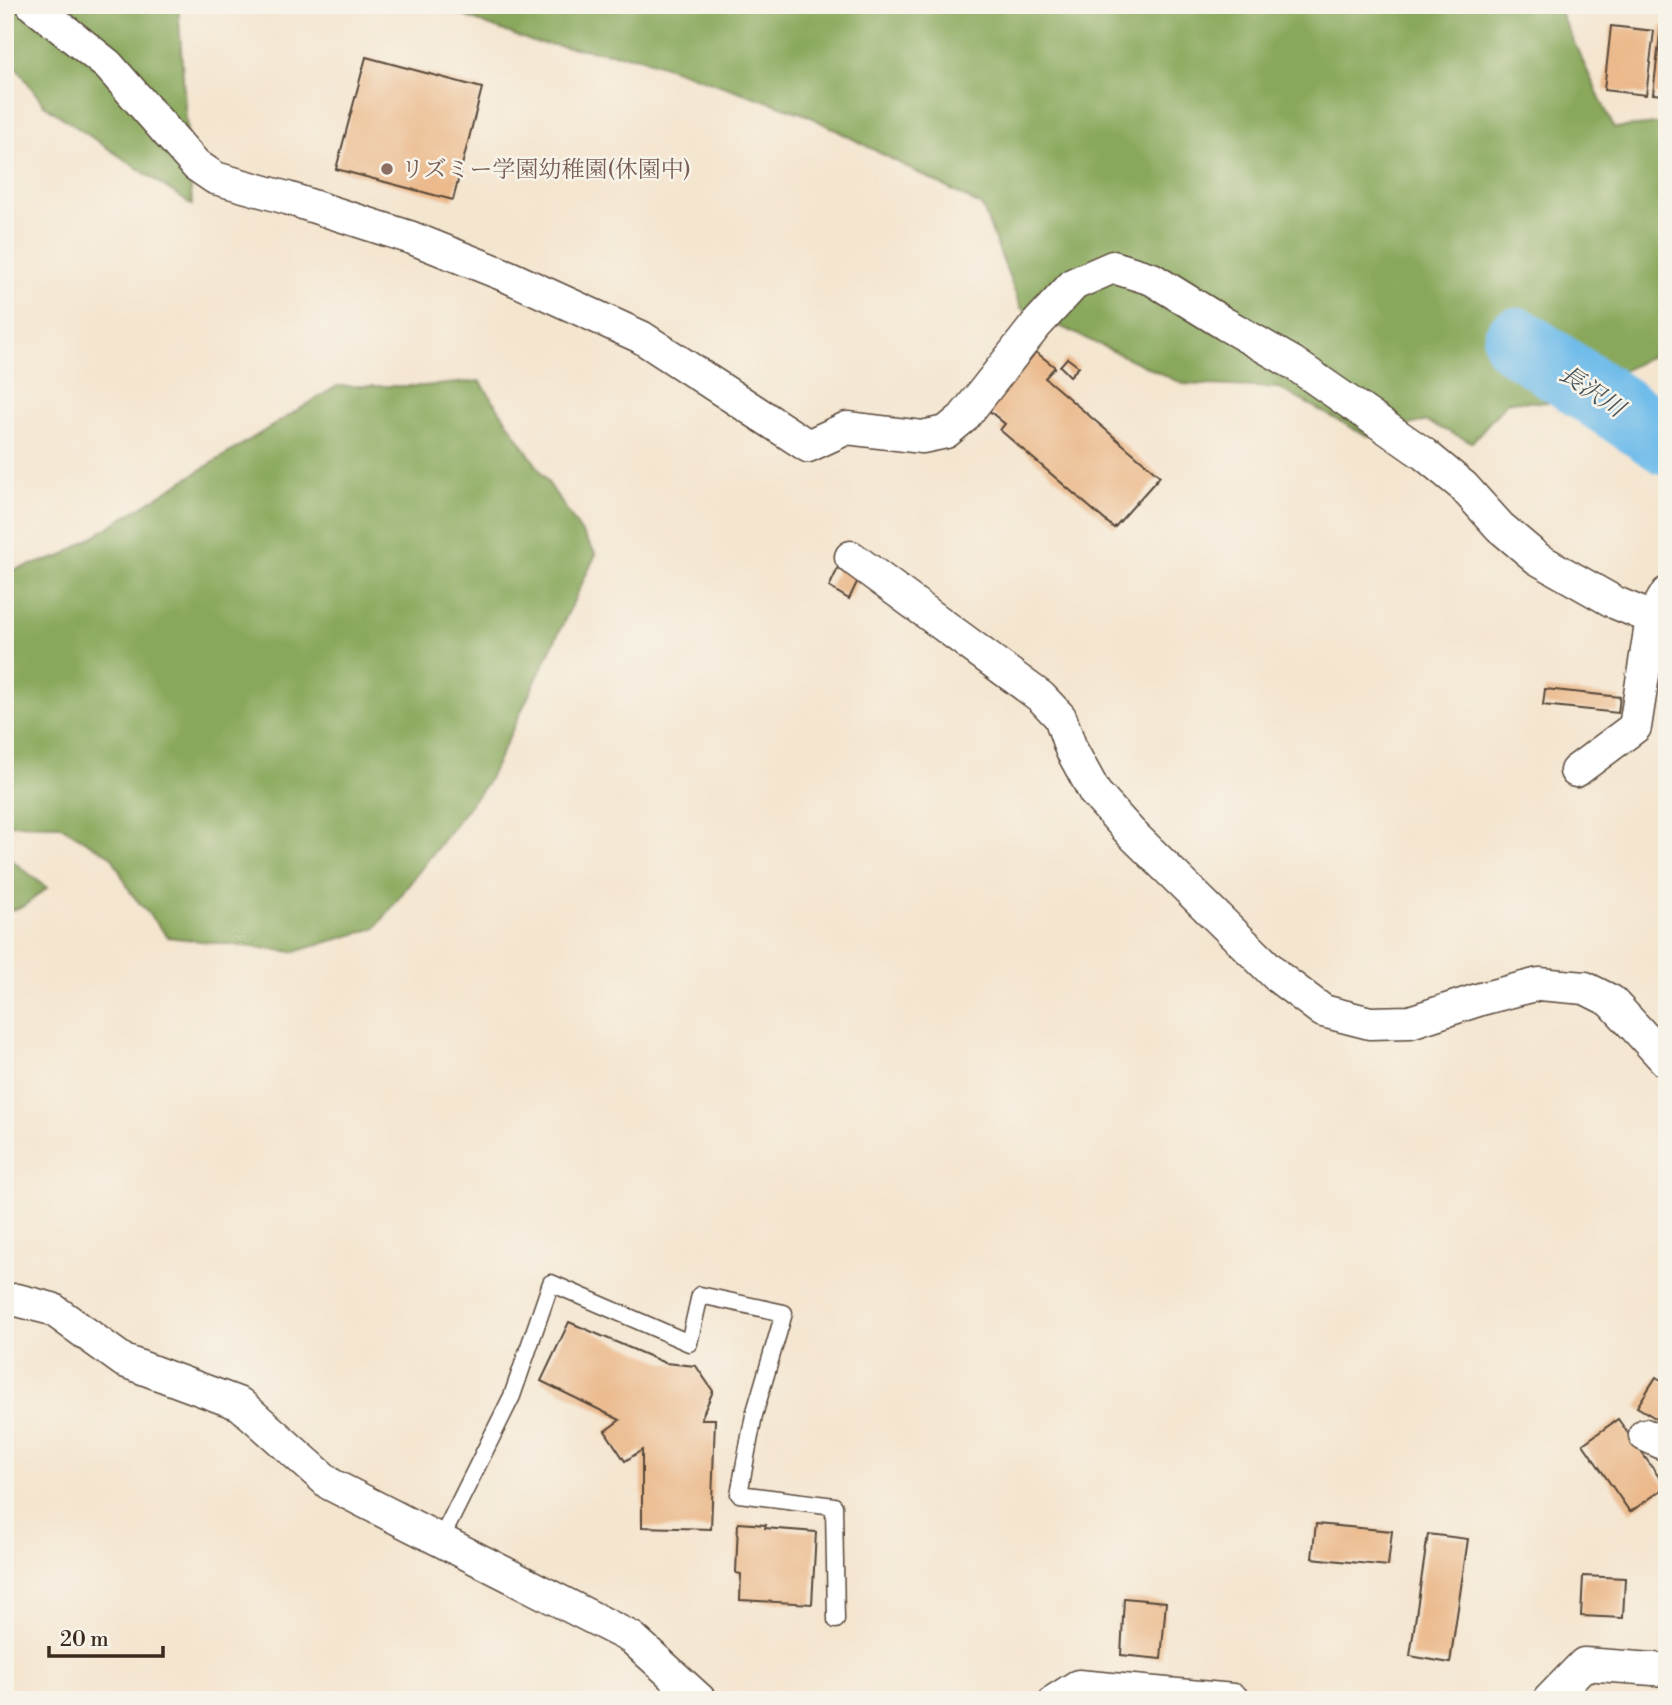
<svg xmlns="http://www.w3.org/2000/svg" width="1672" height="1705" font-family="'Libre Bodoni','Noto Serif JP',serif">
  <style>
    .forest { fill: #89a85b; stroke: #62693c; stroke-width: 2 }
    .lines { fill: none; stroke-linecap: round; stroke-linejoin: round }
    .river { stroke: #70bcea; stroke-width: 68 }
    .building { fill: #ebb98b }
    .service-casing { stroke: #574639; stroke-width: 19 }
    .minor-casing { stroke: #574639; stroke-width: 35 }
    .service { stroke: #fff; stroke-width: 16 }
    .minor { stroke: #fff; stroke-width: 32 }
    .education-dot { fill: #8d6e63; stroke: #f7f3e8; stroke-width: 2.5 }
    .labels { text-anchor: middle; stroke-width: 5; stroke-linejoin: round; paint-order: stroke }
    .education-label { font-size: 23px; fill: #785e54; stroke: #f7f3e8; text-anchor: start }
    .water-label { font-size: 24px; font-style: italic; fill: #4b565b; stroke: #f7f3e8 }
  </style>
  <rect width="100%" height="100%" fill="#f7f3e8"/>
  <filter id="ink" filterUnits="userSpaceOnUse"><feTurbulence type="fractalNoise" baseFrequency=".0143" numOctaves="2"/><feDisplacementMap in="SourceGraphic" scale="14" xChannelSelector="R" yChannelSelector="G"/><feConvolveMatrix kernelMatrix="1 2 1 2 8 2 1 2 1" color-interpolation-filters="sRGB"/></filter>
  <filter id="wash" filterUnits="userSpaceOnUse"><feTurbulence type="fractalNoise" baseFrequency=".00686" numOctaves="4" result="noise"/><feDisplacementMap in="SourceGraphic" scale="28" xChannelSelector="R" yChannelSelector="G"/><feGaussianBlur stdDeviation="1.57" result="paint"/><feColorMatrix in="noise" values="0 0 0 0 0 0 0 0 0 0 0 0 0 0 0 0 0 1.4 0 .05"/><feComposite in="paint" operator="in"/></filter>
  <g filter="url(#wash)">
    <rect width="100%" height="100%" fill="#f4e5cf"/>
    <!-- forest -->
    <g class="forest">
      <polygon points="5,5 178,5 192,205 44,105 5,51"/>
      <polygon points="435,5 1560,5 1561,15 1614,128 1667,123 1667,348 1562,403 1508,401 1472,442 1425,421 1367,436 1279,388 1183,384 1021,308 982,206 807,115 639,57 533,42"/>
      <polygon points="480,381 596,554 488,781 376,928 294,952 168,937 131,893 112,857 59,825 5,824 5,572 60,557 337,386 424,386"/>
      <polygon points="5,855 47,888 25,905 5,913"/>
    </g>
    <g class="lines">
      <!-- river -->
      <polyline class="river" points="1517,341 1667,441"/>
    </g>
    <g id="blocks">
      <!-- building -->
      <g class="building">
        <polygon points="1611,26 1654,31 1646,95 1604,90"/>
        <polygon points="1661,26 1667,26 1667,95 1653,94"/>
        <polygon points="366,57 482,88 453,200 336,169"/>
        <polygon points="1032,349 1055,367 1045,378 1160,476 1114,528 1000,430 1005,424 987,409"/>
        <polygon points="1067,358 1079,367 1070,376 1060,366"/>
        <polygon points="841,562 861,574 849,599 829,587"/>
        <polygon points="1545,689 1620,697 1618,713 1543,705"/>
        <polygon points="569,1322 665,1363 696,1366 713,1391 701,1419 715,1419 711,1529 642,1527 642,1450 625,1461 605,1431 620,1420 541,1381"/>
        <polygon points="1656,1377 1667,1384 1667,1425 1637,1407"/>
        <polygon points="1618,1419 1666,1487 1630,1512 1583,1444"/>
        <polygon points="738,1523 766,1525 765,1528 816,1532 812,1604 740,1600 741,1574 736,1573"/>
        <polygon points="1316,1524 1392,1531 1388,1566 1312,1558"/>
        <polygon points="1428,1534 1468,1539 1450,1663 1410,1656"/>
        <polygon points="1583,1576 1625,1578 1623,1618 1581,1616"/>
        <polygon points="1124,1598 1166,1602 1161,1659 1121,1655"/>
      </g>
    </g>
  </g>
  <g filter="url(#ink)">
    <use href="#blocks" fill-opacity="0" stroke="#574639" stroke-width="2"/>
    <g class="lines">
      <!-- service casing -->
      <g class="service-casing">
        <polyline id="service" points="441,1539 512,1396 551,1283 689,1343 700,1295 784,1313 754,1415 739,1494 834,1506 836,1620"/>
      </g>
      <!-- minor casing -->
      <g class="minor-casing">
        <g id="minor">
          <polyline points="33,5 108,65 196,165 215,178 287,198 412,238 507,276 641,337 808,446 847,428 922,437 946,432 963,418 1036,325 1074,284 1113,267 1152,279 1225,324 1293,363 1424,454 1463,486 1500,527 1538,559 1616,603 1667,624"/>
          <polyline points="851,557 1041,697 1060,717 1071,749 1095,793 1131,833 1278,977 1323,1011 1370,1023 1410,1022 1481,999 1539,984 1585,988 1611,1001 1667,1062"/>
          <polyline points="1576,771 1635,727 1652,618 1667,593"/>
          <polyline points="5,1301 17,1300 52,1309 124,1361 240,1404 330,1484 632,1638 700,1700"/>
          <polyline points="1645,1435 1667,1445"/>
          <polyline points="1056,1700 1078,1686 1233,1700"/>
          <polyline points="1549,1700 1584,1664 1667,1670"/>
        </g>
      </g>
      <!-- service -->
      <use href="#service" class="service"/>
      <!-- minor -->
      <use href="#minor" class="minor"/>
    </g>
  </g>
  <!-- markers -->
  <circle class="education-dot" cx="387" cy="169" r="7"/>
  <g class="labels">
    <!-- education labels -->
    <g class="education-label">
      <text x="401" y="177">リズミー学園幼稚園(休園中)</text>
    </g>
    <!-- water labels -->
    <g class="water-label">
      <text transform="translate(1592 391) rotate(34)" y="8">長沢川</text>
    </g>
  </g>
  <!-- margin -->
  <rect width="1672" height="1705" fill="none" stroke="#f7f3e8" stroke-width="28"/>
  <!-- scale -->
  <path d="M49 1646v10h114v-10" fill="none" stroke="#3b2a1e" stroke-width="3.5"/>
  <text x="60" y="1646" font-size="21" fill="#3b2a1e" stroke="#f7f3e8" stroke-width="5" paint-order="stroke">20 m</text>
</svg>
